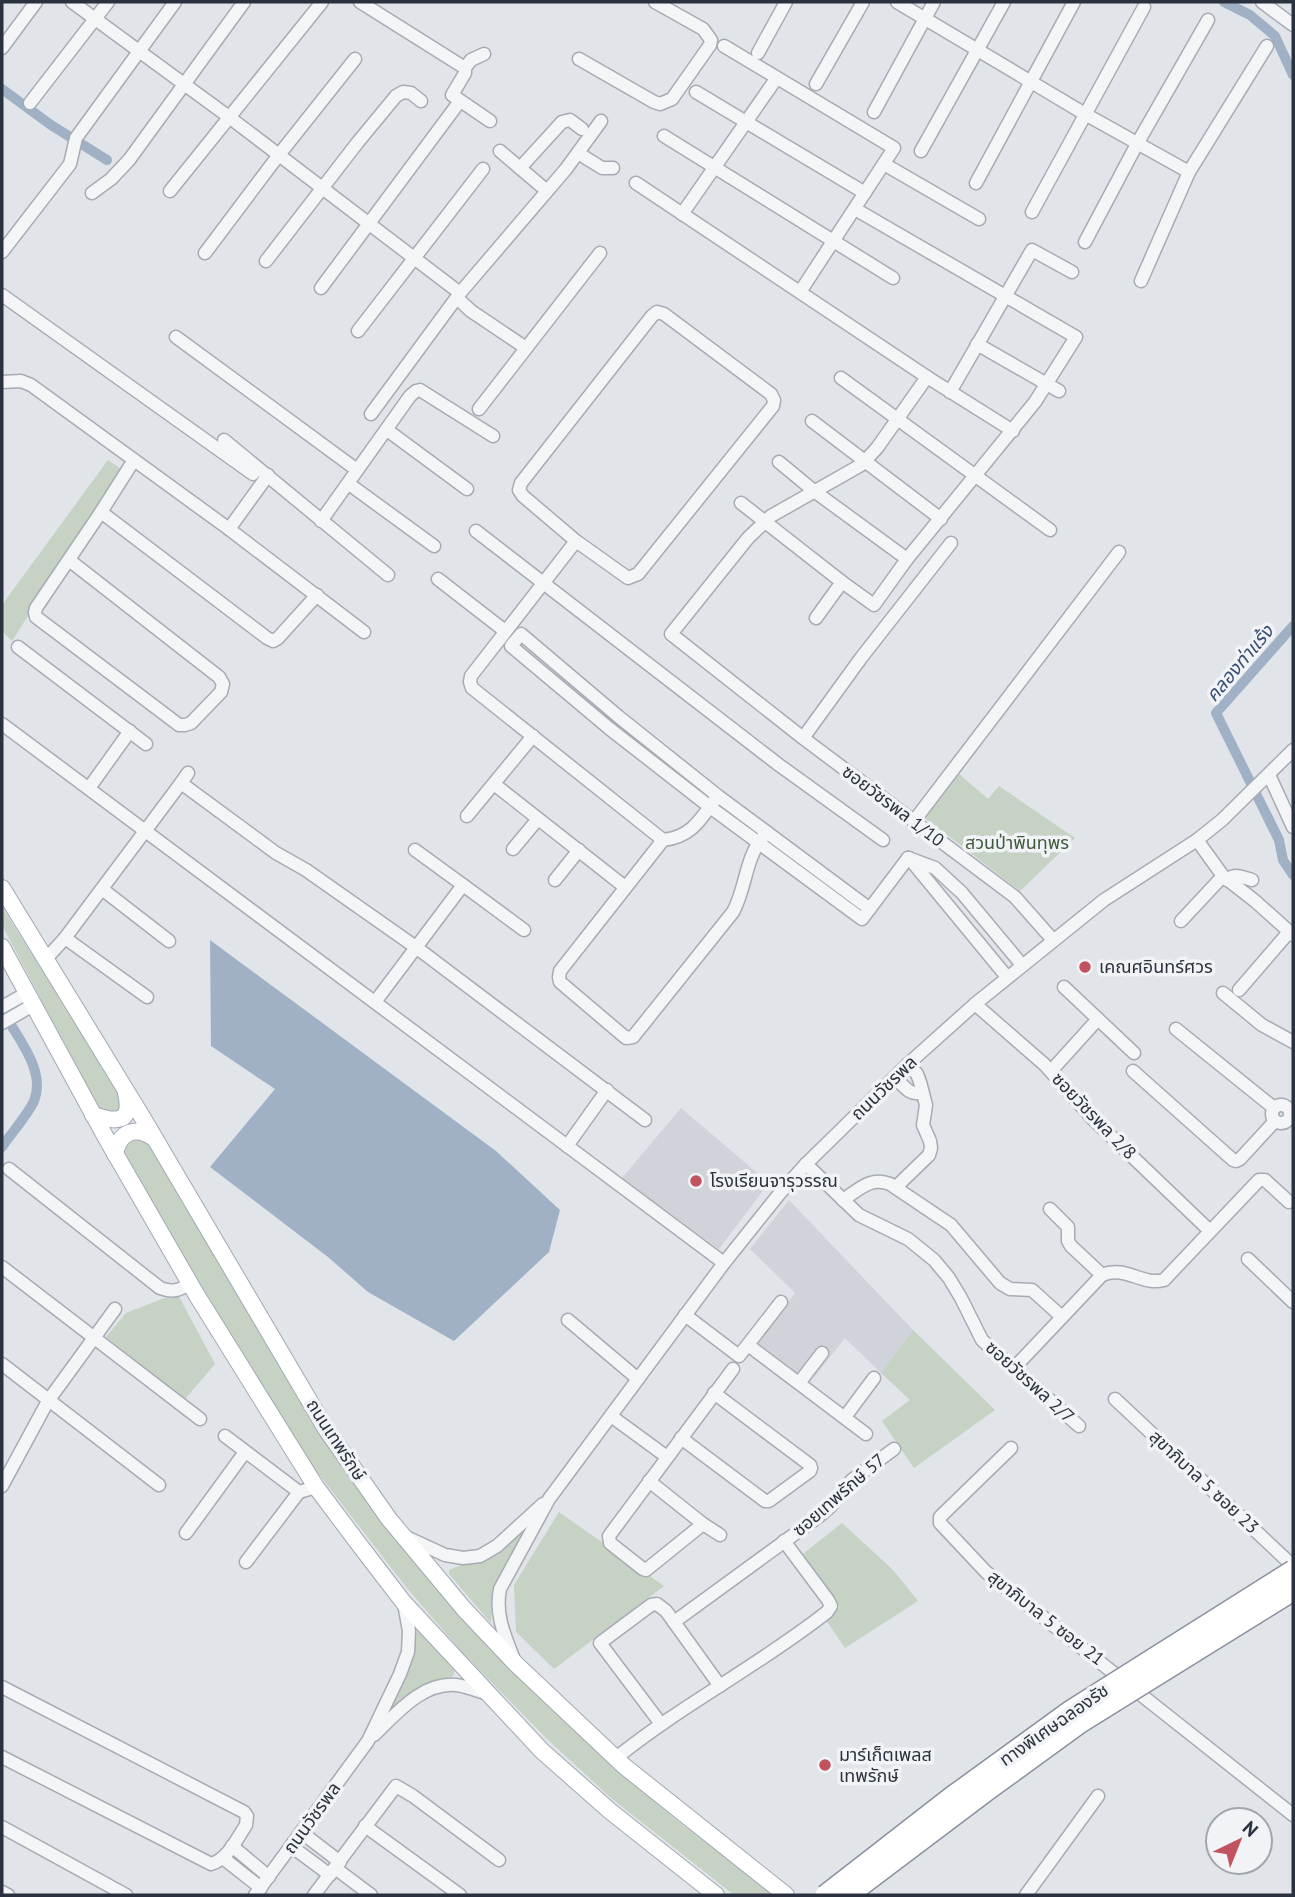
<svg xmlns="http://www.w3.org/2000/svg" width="1295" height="1897" font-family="'PT Sans','Noto Sans Thai',sans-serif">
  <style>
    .built { fill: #d0d3da }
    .green { fill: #c6d2c3 }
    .water { fill: #a0b1c5 }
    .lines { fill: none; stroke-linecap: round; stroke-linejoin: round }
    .canal { stroke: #a0b1c5; stroke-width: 10 }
    .minor-casing { stroke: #a7abb3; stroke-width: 15 }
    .major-casing { stroke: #a2a8b3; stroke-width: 18 }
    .minor { stroke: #f4f5f7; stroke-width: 12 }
    .major { stroke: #fff; stroke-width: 16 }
    .highway-bridge-casing { stroke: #8a919e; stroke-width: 22; stroke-linecap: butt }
    .highway-bridge { stroke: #fff; stroke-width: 19 }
    .poi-dot { fill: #c1535f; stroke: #f1f3f6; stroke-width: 2.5 }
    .labels { text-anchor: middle; stroke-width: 7; stroke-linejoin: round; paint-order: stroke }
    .street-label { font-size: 18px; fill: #2b323f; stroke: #f1f3f6 }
    .park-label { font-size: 18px; fill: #3f593a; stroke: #f1f3f6 }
    .poi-label { font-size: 18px; fill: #2b323f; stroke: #f1f3f6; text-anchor: start }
    .water-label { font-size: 19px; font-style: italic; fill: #394f6f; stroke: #f1f3f6 }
  </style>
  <rect width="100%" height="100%" fill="#e1e4e9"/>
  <!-- built -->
  <g class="built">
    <polygon points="681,1108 769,1183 719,1249 622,1178"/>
    <polygon points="789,1200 913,1330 881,1373 845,1338 809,1384 757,1344 795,1293 750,1249"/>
  </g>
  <!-- green -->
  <g class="green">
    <polygon points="108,460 121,469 12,641 2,631 2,605"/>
    <polygon points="958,773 988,799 999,786 1075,838 1020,891 925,818"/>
    <polygon points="2,907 122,1098 121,1113 101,1112 94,1100 2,925"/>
    <polygon points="127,1138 146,1139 297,1397 322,1435 495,1652 549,1707 599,1753 674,1818 774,1895 734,1895 611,1798 546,1738 461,1651 406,1587 311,1464 231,1336 122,1151"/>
    <polygon points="177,1293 215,1364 185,1399 106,1337 126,1313"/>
    <polygon points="913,1330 995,1410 914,1468 882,1421 910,1400 881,1373"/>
    <polygon points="559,1512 664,1586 554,1669 516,1632 514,1585"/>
    <polygon points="842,1523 893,1570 918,1601 845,1648 826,1620 840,1607 803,1554"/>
    <polygon points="526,1526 527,1529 497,1580 492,1599 491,1623 449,1574 449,1570 464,1564"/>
    <path d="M417 1626 455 1670 453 1676 425 1685 411 1694 389 1712V1708C405 1679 416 1661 417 1626Z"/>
  </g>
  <!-- water -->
  <polygon class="water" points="210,940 496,1151 560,1210 549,1252 454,1341 368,1292 328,1257 210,1167 275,1089 211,1046"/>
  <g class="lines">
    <!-- canal -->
    <g class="canal">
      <polyline points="1224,2 1250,15 1275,36 1293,75"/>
      <polyline points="2,89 51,125 107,160"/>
      <polyline points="1293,626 1216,713 1279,840 1283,860 1293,875"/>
      <path d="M2 1147C10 1135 29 1113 34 1101 46 1071 19 1040 5 1015"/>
    </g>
    <!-- minor casing -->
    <g class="minor-casing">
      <g id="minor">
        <polyline points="72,2 229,117 460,293"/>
        <polyline points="360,2 465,68 465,73 452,95 490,121"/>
        <polyline points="897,2 1085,114 1189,172"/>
        <polyline points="1262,2 1293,25"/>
        <polyline points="724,46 894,148 800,292"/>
        <polyline points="2,48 36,2"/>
        <polyline points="758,53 786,2"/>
        <polyline points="579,59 654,102 660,104 672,99 710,45 711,40 703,29 655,2"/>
        <polyline points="465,68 471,60 484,54"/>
        <polyline points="816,84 863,2"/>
        <polyline points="696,92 865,193"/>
        <polyline points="30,103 108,2"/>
        <polyline points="874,112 934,2"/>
        <polyline points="664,136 893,278"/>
        <polyline points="500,151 547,191"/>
        <polyline points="921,151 1004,2"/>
        <polyline points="578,153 602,168 613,168"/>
        <polyline points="884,164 979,219"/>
        <polyline points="520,168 562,122 570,120 582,129"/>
        <polyline points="636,183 927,377 1013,431"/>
        <polyline points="976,183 1074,2"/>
        <polyline points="170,191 322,2"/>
        <polyline points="92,193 111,179 129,160 244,2"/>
        <polyline points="855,209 1076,337 1035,402 907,559"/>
        <polyline points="1032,212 1144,7"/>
        <polyline points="682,214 776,79"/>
        <polyline points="1085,242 1137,144 1208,20"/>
        <polyline points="2,252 70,164 76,138 175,2"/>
        <polyline points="205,253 278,156 355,59"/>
        <polyline points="266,261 358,142 396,96 403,92 411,93 421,101"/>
        <polyline points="1141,281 1189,172 1267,46"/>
        <polyline points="321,288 460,101"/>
        <polyline points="2,295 253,474"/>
        <polyline points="457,298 471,311 526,348"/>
        <polyline points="358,331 483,169"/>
        <polyline points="176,337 357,470"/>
        <polyline points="977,344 1059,391"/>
        <polyline points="927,377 877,448 861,465 771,516 748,538 671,634 803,738 1015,897 1053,940"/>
        <polyline points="841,378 1050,530"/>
        <polyline points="2,382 21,381 31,385 229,529 364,632"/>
        <polyline points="950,392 1032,250 1072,272"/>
        <polyline points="479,409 600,253"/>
        <polyline points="371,414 460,293 566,169 601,121"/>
        <polyline points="812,421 941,519"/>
        <polyline points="387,430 467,489"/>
        <polyline points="224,440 388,575"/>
        <polyline points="779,462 814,491 907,559 874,605 842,582"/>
        <polyline points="349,484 434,546"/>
        <polyline points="741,503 842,582 816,618"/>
        <polyline points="101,512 267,638 273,641 278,638 317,595"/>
        <polyline points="321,521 410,396 416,391 420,390 493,436"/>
        <polyline points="229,529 268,475"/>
        <polyline points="476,531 779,765 883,840"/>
        <polyline points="576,541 523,496 519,490 521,483 652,316 657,312 664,314 771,394 774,400 773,406 638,574 628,578 576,541 471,676 470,682 472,688 663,840"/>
        <polyline points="69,560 219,677 223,684 221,692 191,723 185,725 179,725 36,617 35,613 36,608 101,512 134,460"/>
        <polyline points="438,579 505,631"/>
        <polyline points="18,647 146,744"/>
        <polyline points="2,724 724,1263"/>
        <polyline points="803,738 861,658 951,543"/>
        <polyline points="188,773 181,783 276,853 306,870 417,948 645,1120"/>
        <polyline points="1269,775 1293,827"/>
        <polyline points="494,784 625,887"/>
        <polyline points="89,788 130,731"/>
        <path d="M714 801C699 822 690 837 663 840L560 971 559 977 560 982 626 1038 633 1037 733 912C746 889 745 858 763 837"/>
        <polyline points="467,816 533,736"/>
        <polyline points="914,821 1119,552"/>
        <polyline points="1197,840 1223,876 1255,901 1293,935"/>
        <polyline points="513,849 538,819"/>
        <polyline points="908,858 935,868 962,893 1022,965"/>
        <polyline points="909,858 1007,977"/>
        <polyline points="555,880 579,850"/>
        <path d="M1227 880C1235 873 1243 877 1252 880"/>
        <polyline points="463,885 524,930"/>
        <polyline points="102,889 169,941"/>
        <polyline points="870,909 718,796 619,717 521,634 511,646 610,729 710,807 862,919 908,858"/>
        <polyline points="1181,921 1223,876"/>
        <polyline points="45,960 65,938"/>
        <polyline points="1064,987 1134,1053"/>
        <polyline points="1239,990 1289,932"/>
        <polyline points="1223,993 1262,1025 1293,1042"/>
        <polyline points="147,997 65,938 181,783"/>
        <polyline points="375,1002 463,885 415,850"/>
        <polyline points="975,1004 1045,1065 1092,1118 1210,1231"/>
        <polyline points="2,1007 27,993"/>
        <polyline points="2,1023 33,1005"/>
        <polyline points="1176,1029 1274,1108"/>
        <polyline points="1051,1071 1098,1019"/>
        <polyline points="1133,1071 1233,1160 1236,1161 1240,1159 1275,1121"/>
        <path d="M895 1077C903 1085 910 1097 922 1092"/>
        <circle cx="1281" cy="1114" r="9"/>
        <polyline points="567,1146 607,1090"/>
        <polyline points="806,1164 859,1215 908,1239 934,1260 949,1278 961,1298 982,1340 1079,1426"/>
        <path d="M9 1169 160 1288C173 1293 179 1290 190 1284"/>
        <polyline points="896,1187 929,1155 931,1148 930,1141 923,1125 926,1105 920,1082 917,1074 908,1064"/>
        <path d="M843 1200C858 1190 871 1176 890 1184L951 1225 1000 1283 1010 1289 1032 1290 1062 1317"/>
        <polyline points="1050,1209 1068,1227 1068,1241 1071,1246 1102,1275"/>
        <polyline points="1248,1259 1293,1302"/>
        <polyline points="2,1267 200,1419"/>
        <polyline points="685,1315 739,1356 781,1302"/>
        <polyline points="568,1320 638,1379"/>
        <polyline points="748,1345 866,1434"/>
        <polyline points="2,1364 159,1485"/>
        <path d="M1014 1368 1102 1275C1126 1265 1142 1286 1164 1280L1259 1180H1265L1289 1202"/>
        <polyline points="799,1383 822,1353"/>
        <polyline points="1115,1399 1293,1566"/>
        <polyline points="611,1416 667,1457"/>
        <polyline points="845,1417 874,1378"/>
        <polyline points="225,1436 299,1492 316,1487"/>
        <polyline points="681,1438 765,1501 769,1501 810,1471 811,1468 810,1465 714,1393"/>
        <polyline points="1011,1448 940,1517 940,1523 986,1572 1293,1815"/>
        <polyline points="649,1481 703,1524 720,1535"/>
        <polyline points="2,1486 48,1401 115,1309"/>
        <polyline points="703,1524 646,1570 643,1569 610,1543 609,1536 733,1369"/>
        <polyline points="186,1533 245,1452"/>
        <polyline points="406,1537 445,1555 463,1558 480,1556 497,1546 543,1504"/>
        <polyline points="246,1562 299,1492"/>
        <path d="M513 1657C504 1634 495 1614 500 1589L549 1499 724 1263 780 1193 806 1164 908 1064 975 1004 1104 900 1197 840 1222 820 1293 750"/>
        <polyline points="720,1686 674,1622 818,1517 831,1506 852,1480 894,1449"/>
        <path d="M2 1687 244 1812 247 1816 246 1825C237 1839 227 1860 211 1864L2 1757"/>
        <polyline points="661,1724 600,1643 651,1605 657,1604 666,1611 674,1622"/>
        <path d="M374 1735C396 1714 422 1682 456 1685 466 1686 478 1691 488 1694"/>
        <path d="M616 1758C683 1704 760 1665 827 1612L831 1606 828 1600 784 1541"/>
        <polyline points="365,1826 460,1895"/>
        <polyline points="2,1827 126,1895"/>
        <polyline points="301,1832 340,1862"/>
        <polyline points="232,1846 269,1877"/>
        <polyline points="291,1846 330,1875"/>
        <polyline points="223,1858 261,1888"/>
        <polyline points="335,1868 371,1895"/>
        <polyline points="2,1892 8,1895"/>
        <polyline points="255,1895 368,1741 400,1674 408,1652 409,1631 404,1604"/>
        <polyline points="314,1895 396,1786 413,1796 499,1860"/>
        <polyline points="1026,1895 1098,1796"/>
      </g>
    </g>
    <!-- major casing -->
    <g class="major-casing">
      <g id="major">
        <polyline points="2,888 141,1115 326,1429 389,1519 464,1609 516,1664 624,1766 786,1895"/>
        <polyline points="2,947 105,1136 196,1294 316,1487 358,1543 404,1603 542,1751 610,1811 716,1895"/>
        <path d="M93 1115C117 1123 133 1123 126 1093"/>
        <path d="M115 1154C119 1131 137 1125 155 1139"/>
      </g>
    </g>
    <!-- minor -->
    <use href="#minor" class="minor"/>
    <!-- major -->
    <use href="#major" class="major"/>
    <!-- highway-bridge casing -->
    <g class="highway-bridge-casing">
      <g id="highway-bridge">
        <polyline points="825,1895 951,1797 1071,1710 1293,1570"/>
        <polyline points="849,1895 987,1791 1079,1724 1293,1591"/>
      </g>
    </g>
    <!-- highway-bridge -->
    <use href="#highway-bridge" class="highway-bridge"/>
  </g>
  <!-- markers -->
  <g class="poi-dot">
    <circle cx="1085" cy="967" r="7"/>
    <circle cx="696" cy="1181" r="7"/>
    <circle cx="825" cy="1765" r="7"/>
  </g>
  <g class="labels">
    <!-- street labels -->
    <g class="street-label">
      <text transform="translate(893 806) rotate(37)" y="6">ซอยวัชรพล 1/10</text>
      <text transform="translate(884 1088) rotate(-44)" y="6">ถนนวัชรพล</text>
      <text transform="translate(1094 1116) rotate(46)" y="6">ซอยวัชรพล 2/8</text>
      <text transform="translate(1030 1382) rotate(42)" y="6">ซอยวัชรพล 2/7</text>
      <text transform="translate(336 1440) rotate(57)" y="6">ถนนเทพรักษ์</text>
      <text transform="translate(1204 1482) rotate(43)" y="6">สุขาภิบาล 5 ซอย 23</text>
      <text transform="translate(839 1495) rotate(-41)" y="6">ซอยเทพรักษ์ 57</text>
      <text transform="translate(1046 1618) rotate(38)" y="6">สุขาภิบาล 5 ซอย 21</text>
      <text transform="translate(1054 1725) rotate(-35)" y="6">ทางพิเศษฉลองรัช</text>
      <text transform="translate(312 1818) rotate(-54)" y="6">ถนนวัชรพล</text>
    </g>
    <!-- park labels -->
    <g class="park-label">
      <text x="1017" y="849">สวนป่าพินทุพร</text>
    </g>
    <!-- poi labels -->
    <g class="poi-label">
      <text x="1099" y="973">เคณศอินทร์ศวร</text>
      <text x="710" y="1187">โรงเรียนจารุวรรณ</text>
      <text x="839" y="1761">มาร์เก็ตเพลส<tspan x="839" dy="21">เทพรักษ์</tspan></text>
    </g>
    <!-- water labels -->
    <g class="water-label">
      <text transform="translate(1239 663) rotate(-50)" y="7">คลองท่าแร้ง</text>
    </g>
  </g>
  <!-- border -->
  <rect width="1295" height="1897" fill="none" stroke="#2b323f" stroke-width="7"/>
  <!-- north arrow -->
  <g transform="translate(1239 1841) rotate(43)"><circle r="33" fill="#f1f3f6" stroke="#a2a6ad" stroke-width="2"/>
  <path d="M0-5L12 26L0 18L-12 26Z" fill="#c1535f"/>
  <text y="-10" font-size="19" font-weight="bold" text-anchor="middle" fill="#2b323f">N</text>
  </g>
</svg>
